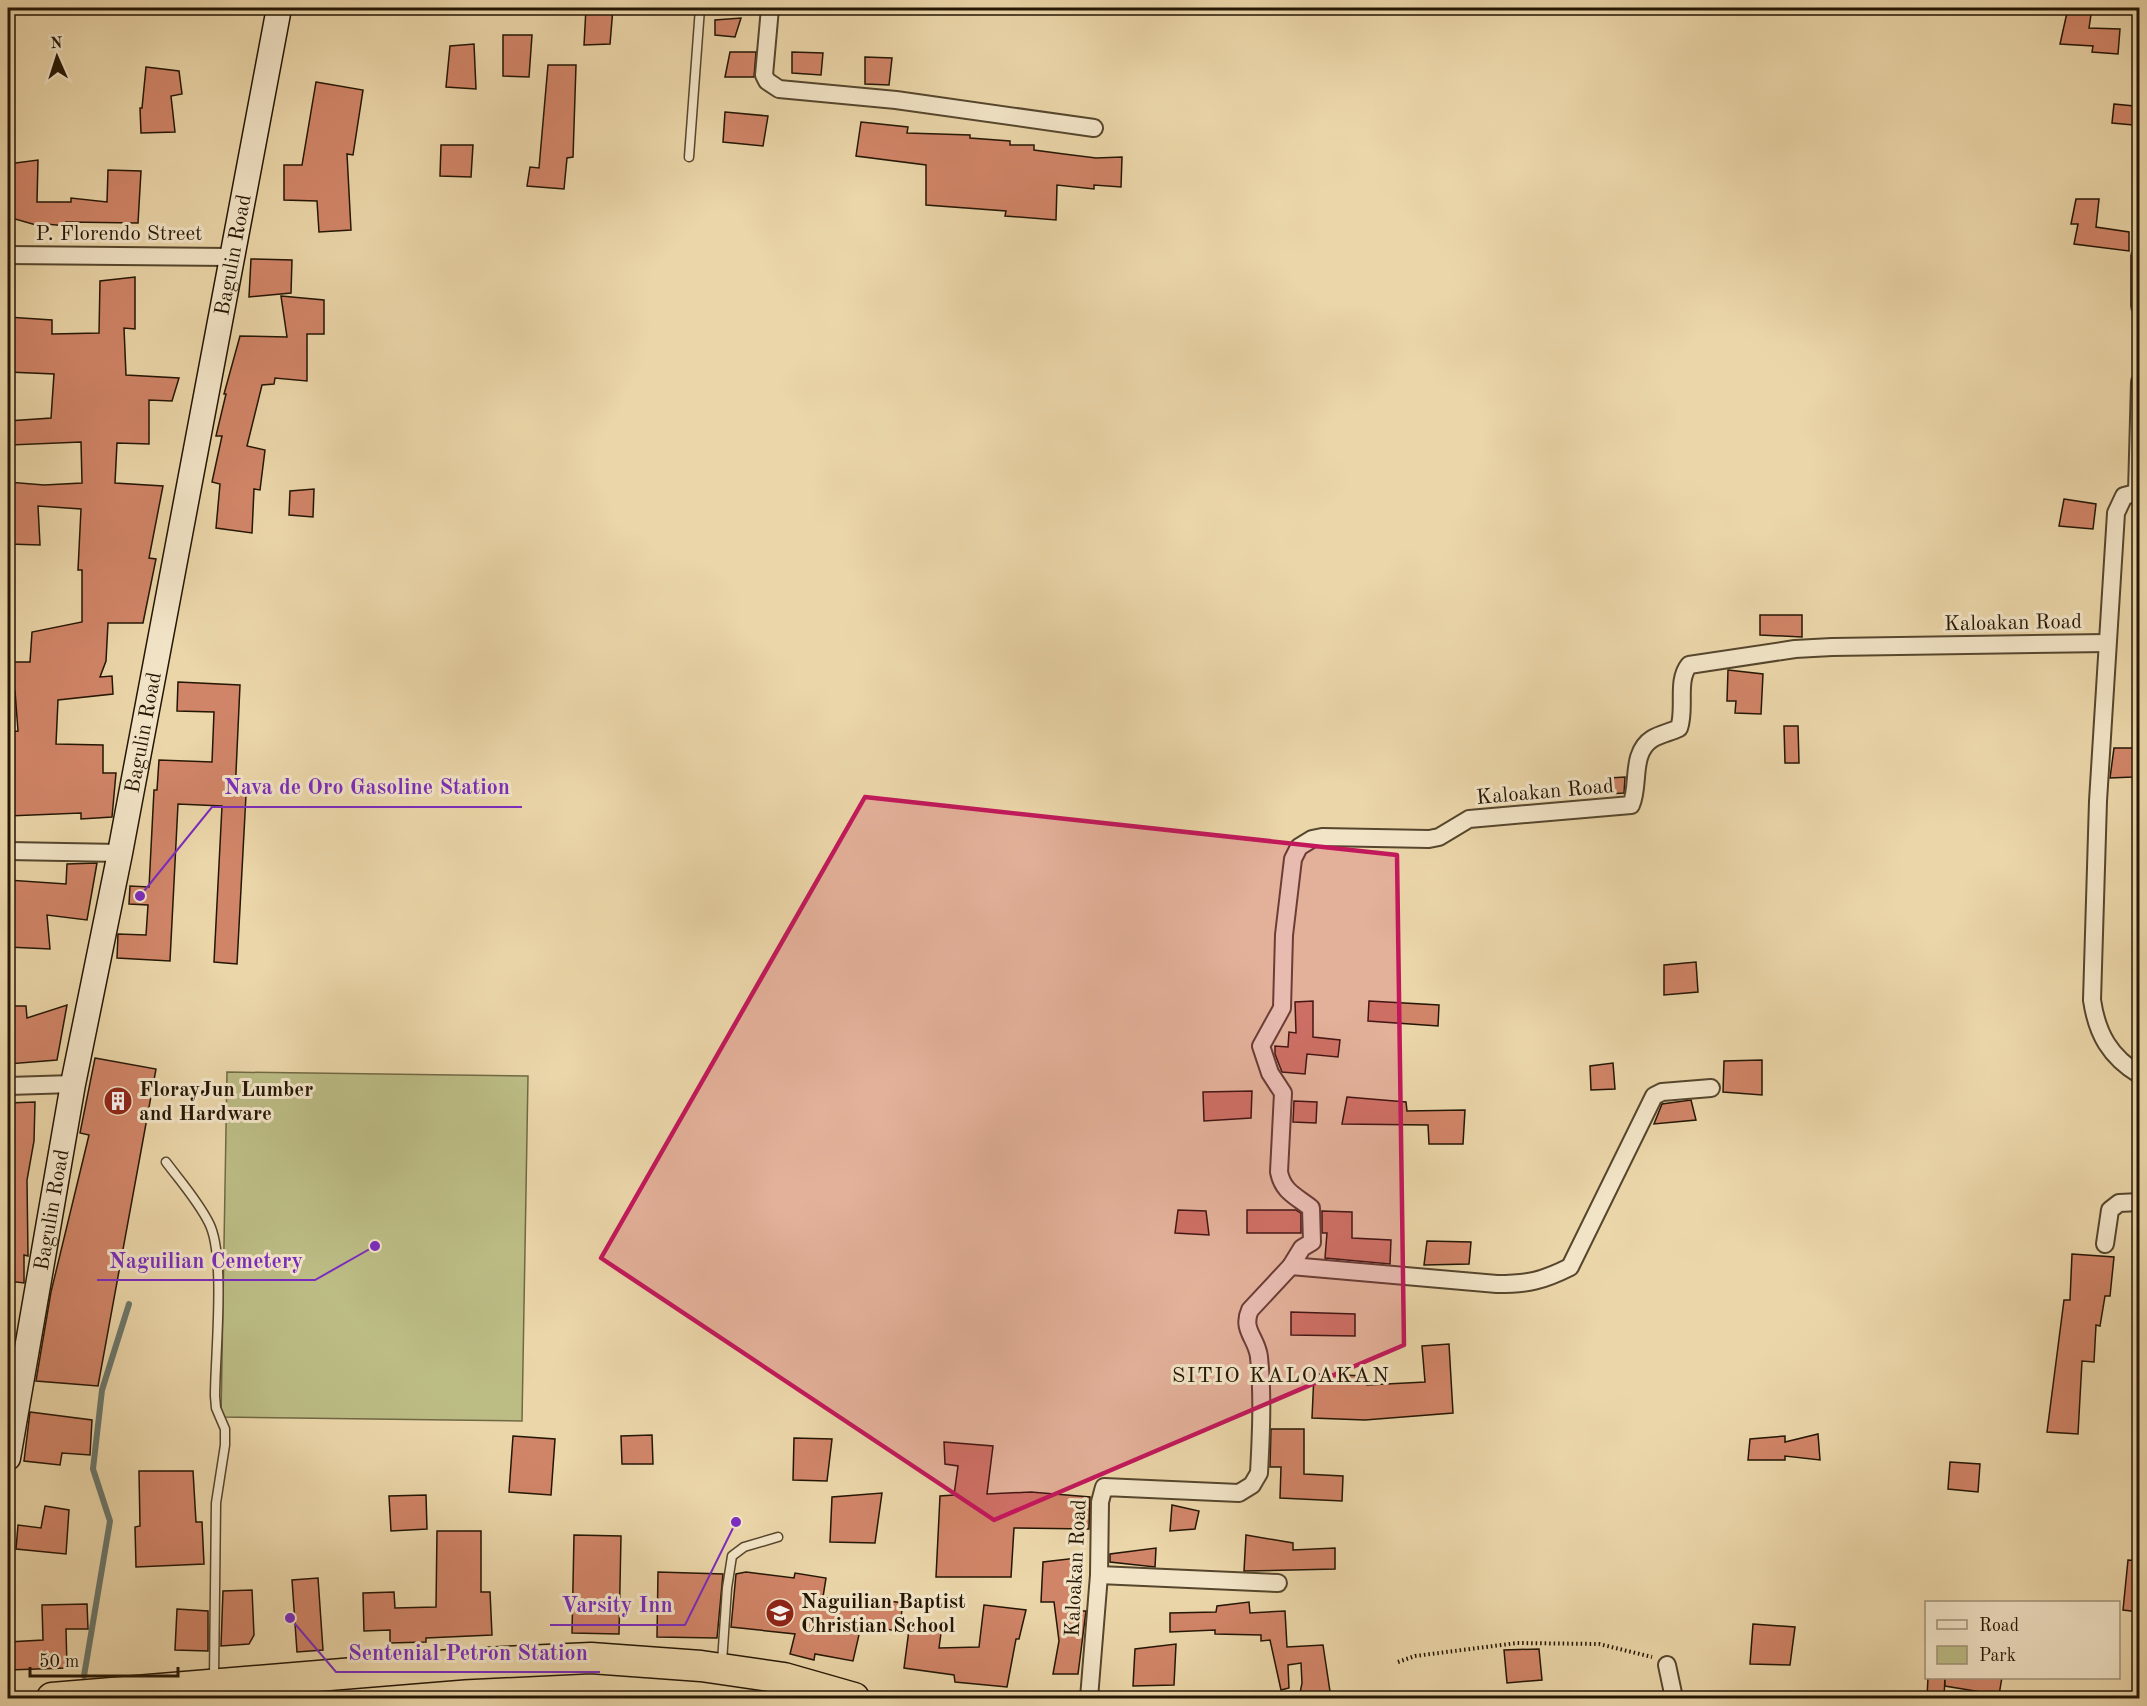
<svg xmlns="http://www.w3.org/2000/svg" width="2147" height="1706" font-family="'Old Standard TT',serif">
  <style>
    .green { fill: #bcbc85; stroke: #706944; stroke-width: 1.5 }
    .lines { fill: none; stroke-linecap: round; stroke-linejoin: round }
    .stream { stroke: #6b776c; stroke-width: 6 }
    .building { fill: #d18568; stroke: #241604; stroke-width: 1.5 }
    .lane-casing { stroke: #56462d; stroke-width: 11 }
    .street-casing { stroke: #56462d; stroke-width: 20 }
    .secondary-casing { stroke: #241604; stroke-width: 27 }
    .highway-casing { stroke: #241604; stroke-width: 33 }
    .path { stroke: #241604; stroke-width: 4; stroke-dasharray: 1.5 3; stroke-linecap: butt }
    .lane { stroke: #f2e4c7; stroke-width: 8 }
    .street { stroke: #f2e4c7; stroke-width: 16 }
    .secondary { stroke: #f2e4c7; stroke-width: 24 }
    .highway { stroke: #ebd6a9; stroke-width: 30 }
    .marked { fill: #c2185b; fill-opacity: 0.2; stroke: #c2185b; stroke-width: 4.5; stroke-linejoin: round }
    .labels { text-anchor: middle; stroke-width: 6; stroke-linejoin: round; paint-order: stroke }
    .street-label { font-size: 21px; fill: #241604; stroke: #f2e4c7 }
    .poi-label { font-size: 21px; font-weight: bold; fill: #241604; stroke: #f2e4c7; text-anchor: start }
    .neighbourhood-label { font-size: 22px; letter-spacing: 1.5px; fill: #241604; stroke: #f2e4c7 }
    .leader { fill: none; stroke: #7b2cbf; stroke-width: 2 }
    .callout-dot { fill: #7b2cbf; stroke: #f2e4c7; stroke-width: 2 }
    .callout-label { font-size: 22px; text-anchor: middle; font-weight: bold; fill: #7b2cbf; stroke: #f2e4c7; stroke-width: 6; stroke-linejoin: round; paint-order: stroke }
  </style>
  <rect width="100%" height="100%" fill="#ebd6a9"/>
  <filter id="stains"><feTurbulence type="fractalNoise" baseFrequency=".00333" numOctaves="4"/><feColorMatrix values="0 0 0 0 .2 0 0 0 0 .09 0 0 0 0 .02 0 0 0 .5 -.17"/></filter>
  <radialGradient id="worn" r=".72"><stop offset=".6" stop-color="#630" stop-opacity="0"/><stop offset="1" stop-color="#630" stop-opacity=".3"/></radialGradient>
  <!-- green -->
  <polygon class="green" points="227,1072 528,1076 522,1421 221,1417"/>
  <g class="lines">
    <!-- stream -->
    <polyline class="stream" points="84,1676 110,1521 93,1469 102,1390 129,1304"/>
  </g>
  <!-- building -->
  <g class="building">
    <polygon points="586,8 613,8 610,44 584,45"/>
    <polygon points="2068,8 2092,8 2089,28 2120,29 2118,54 2092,52 2093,46 2060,44"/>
    <polygon points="741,18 735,37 715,35 715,20"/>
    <polygon points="503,35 532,35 529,77 503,76"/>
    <polygon points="474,44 476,89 446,87 450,46"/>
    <polygon points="730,52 756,52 754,77 725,77"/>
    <polygon points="792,52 823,53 821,75 792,73"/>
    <polygon points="865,57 892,58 889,85 865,84"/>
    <polygon points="548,65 576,65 573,157 567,158 564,189 527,186 530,167 539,168"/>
    <polygon points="146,67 179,71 182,94 171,96 175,132 141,133 140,108 142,108"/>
    <polygon points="316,82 363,90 353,155 347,154 351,230 319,232 317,201 284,200 284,165 302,165"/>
    <polygon points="2114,104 2134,106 2133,125 2112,123"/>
    <polygon points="725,112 768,116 763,146 723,142"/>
    <polygon points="861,122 908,127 907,133 970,135 970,138 1010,141 1010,145 1034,145 1034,150 1064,154 1096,158 1122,157 1121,187 1094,185 1094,189 1057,185 1056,220 1005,216 1006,211 926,205 926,165 856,156"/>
    <polygon points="441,145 473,145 471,177 440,176"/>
    <polygon points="38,160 37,202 71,202 71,198 107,202 108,170 141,171 138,223 66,222 66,226 36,223 36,225 8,217 8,164"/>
    <polygon points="2076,199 2099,199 2096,227 2129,232 2129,251 2074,244 2078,224 2071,224"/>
    <polygon points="251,259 292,260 291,293 249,297"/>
    <polygon points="135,277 135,329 124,328 126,375 179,378 172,401 149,400 149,444 117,443 115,483 163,486 149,558 156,559 143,623 108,623 106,661 100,677 112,676 113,694 58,700 56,744 103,745 103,773 116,773 112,817 81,819 81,813 8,816 8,732 18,731 15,691 8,691 11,662 30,662 32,632 82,622 82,570 78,570 81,509 38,506 40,545 8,544 8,482 44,485 82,483 81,442 10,445 8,421 51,418 54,374 8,372 8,317 52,320 52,334 99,333 100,281"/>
    <polygon points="281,296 324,300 324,334 307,334 307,381 275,378 274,384 262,385 247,446 265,450 260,490 254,489 252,533 216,528 220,484 212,482 222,436 216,436 226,394 224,394 240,336 287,337"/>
    <polygon points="314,489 313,517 289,515 290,491"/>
    <polygon points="2064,499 2096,504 2093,529 2059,526"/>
    <polygon points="1760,615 1802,615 1802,637 1760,635"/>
    <polygon points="1728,670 1763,674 1761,714 1735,713 1736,701 1727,701"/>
    <polygon points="178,682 240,685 235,794 246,795 237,964 214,962 222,806 178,804 170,961 117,958 118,934 146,935 148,905 129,904 130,886 149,887 154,790 157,790 159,760 212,762 214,712 177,711"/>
    <polygon points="1784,726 1798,726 1799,763 1785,763"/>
    <polygon points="2114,748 2138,748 2133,777 2110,778"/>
    <polygon points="1625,777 1624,793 1609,794 1609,778"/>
    <polygon points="97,863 87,920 47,915 50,949 8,947 8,880 66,884 67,864"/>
    <polygon points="1696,962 1698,992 1664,995 1664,965"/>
    <polygon points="1313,1001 1313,1037 1340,1040 1338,1057 1307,1054 1305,1074 1282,1072 1275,1054 1275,1046 1288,1047 1289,1032 1296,1033 1295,1002"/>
    <polygon points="1369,1001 1439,1005 1438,1026 1368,1021"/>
    <polygon points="67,1005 57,1060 8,1064 8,1006 26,1006 27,1018"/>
    <polygon points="95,1058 156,1069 98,1386 36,1381 51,1292 89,1135 80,1133"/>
    <polygon points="1762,1060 1762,1095 1723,1092 1724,1061"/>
    <polygon points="1613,1063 1615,1089 1591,1090 1590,1066"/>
    <polygon points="1252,1091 1251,1118 1204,1121 1203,1092"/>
    <polygon points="1347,1097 1406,1102 1407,1111 1465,1110 1463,1144 1429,1144 1428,1125 1342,1124"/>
    <polygon points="1691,1100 1696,1120 1654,1124 1662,1104"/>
    <polygon points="1294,1101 1317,1102 1316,1123 1293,1122"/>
    <polygon points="35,1102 34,1141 27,1180 28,1256 24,1255 24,1283 8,1281 8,1103"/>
    <polygon points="1178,1210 1206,1211 1209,1235 1175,1233"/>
    <polygon points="1247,1210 1296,1210 1301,1213 1301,1233 1247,1233"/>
    <polygon points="1322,1211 1352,1212 1352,1238 1391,1240 1390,1264 1325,1258 1327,1233 1322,1233"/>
    <polygon points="1427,1241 1471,1242 1469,1264 1424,1265"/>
    <polygon points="2072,1254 2114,1257 2110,1296 2105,1296 2100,1326 2096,1325 2094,1362 2082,1361 2078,1434 2047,1432 2064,1300 2070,1300"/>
    <polygon points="1291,1312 1355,1314 1355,1336 1291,1335"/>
    <polygon points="1449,1344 1453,1413 1365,1420 1312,1418 1314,1374 1367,1376 1367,1385 1425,1382 1422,1346"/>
    <polygon points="30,1412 92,1420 90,1455 62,1453 60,1465 24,1461"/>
    <polygon points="1271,1429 1304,1429 1304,1474 1343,1476 1342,1501 1280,1498 1281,1467 1270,1467"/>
    <polygon points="1818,1434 1820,1460 1785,1456 1785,1460 1748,1460 1750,1439 1785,1436 1785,1442"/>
    <polygon points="652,1435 653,1464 622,1464 621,1436"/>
    <polygon points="513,1436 555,1439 551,1495 509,1492"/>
    <polygon points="794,1438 832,1439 827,1481 793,1480"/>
    <polygon points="944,1442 993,1446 987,1494 1031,1492 1090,1497 1089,1529 1014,1528 1011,1577 936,1577 940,1496 954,1495 958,1466 945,1464"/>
    <polygon points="1950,1462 1980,1464 1978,1492 1948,1489"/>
    <polygon points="139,1471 193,1471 196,1522 202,1522 204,1564 136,1567 135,1527 140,1526"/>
    <polygon points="882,1493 875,1543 830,1542 832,1497"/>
    <polygon points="426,1495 427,1529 391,1531 389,1496"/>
    <polygon points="1172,1505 1199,1511 1195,1529 1170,1531"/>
    <polygon points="45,1506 69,1510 66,1554 16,1549 18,1525 41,1528"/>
    <polygon points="437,1531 481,1531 481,1592 490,1592 492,1635 426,1638 426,1642 390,1643 390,1630 364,1631 363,1593 394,1592 395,1608 436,1607"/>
    <polygon points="574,1535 621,1536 619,1634 572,1633"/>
    <polygon points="1246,1535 1293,1543 1293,1550 1335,1548 1335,1569 1244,1571"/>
    <polygon points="1156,1548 1155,1567 1110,1562 1110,1554"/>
    <polygon points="1077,1558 1079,1611 1086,1611 1078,1674 1053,1674 1059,1641 1054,1602 1041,1602 1043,1562"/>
    <polygon points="2128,1560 2139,1561 2139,1612 2123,1610"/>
    <polygon points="658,1572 723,1574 717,1638 657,1637"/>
    <polygon points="746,1572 794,1578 795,1573 826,1578 823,1597 874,1607 875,1599 903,1603 899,1631 861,1626 853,1661 815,1654 814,1660 790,1654 795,1634 731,1627 736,1574"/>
    <polygon points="318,1578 323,1650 297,1652 292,1580"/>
    <polygon points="252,1590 254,1635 249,1644 221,1646 223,1591"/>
    <polygon points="1249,1602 1250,1613 1285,1611 1287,1647 1323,1645 1331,1698 1299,1698 1302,1683 1301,1663 1288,1665 1289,1688 1281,1690 1270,1640 1261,1641 1261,1635 1215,1634 1215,1630 1170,1632 1170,1613 1216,1612 1217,1606"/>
    <polygon points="87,1604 88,1629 66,1629 67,1668 8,1670 8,1642 43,1640 42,1605"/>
    <polygon points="984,1605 1026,1610 1019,1639 1016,1639 1007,1687 955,1682 954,1675 904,1668 910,1622 942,1626 939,1648 979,1647"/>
    <polygon points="177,1609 208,1611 208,1651 175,1650"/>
    <polygon points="1753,1624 1795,1627 1790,1665 1750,1664"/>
    <polygon points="1176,1644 1174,1685 1133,1686 1135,1649"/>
    <polygon points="1539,1649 1542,1680 1507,1683 1504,1650"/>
    <polygon points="1928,1677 1945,1677 1944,1698 1927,1698"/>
    <polygon points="1945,1677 2002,1677 1999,1695 1945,1686"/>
  </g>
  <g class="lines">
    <!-- lane casing -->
    <g class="lane-casing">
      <g id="lane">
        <polyline points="689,157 700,8"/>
        <path d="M166 1162C181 1182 198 1201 209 1223 226 1256 215 1355 215 1396L216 1408 225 1429V1445L216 1503 214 1678"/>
        <polyline points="722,1662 727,1588 732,1556 744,1547 778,1537"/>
      </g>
    </g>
    <!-- street casing -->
    <g class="street-casing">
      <g id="street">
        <polyline points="770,8 764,75 767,81 779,89 896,100 1094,128"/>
        <polyline points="8,255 230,257"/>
        <polyline points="2140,256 2140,306"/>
        <polyline points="2137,492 2140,382"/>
        <path d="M2140 492 2124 496 2116 513 2098 801 2092 1000C2097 1034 2110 1057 2140 1075"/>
        <polyline points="8,851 120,853"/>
        <polyline points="8,1086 73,1084"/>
        <polyline points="2105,1244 2110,1210 2119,1203 2140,1202"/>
        <path d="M1291 1266 1497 1284C1528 1284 1542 1281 1570 1267L1654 1096 1662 1092 1711 1088"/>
        <polyline points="1099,1575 1278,1583"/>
        <polyline points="1667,1665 1674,1698"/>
        <path d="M1089 1698 1099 1575 1100 1502 1104 1487 1239 1493 1252 1485 1259 1473C1261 1436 1263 1395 1259 1357 1257 1338 1241 1330 1250 1310L1291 1266 1302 1248 1312 1242 1311 1208C1296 1196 1283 1192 1279 1172L1283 1093 1270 1073 1261 1046 1282 1008 1284 935 1293 859 1299 847 1312 839 1322 837 1429 839 1439 837 1469 819 1631 805C1640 786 1630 753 1652 739 1660 734 1671 732 1679 728 1686 709 1676 681 1689 665L1795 649 1832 647 2107 643"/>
      </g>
    </g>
    <!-- secondary casing -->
    <g class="secondary-casing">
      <g id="secondary">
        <path id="s1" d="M8 1458 73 1084 120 853 279 8"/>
      </g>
    </g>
    <!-- highway casing -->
    <g class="highway-casing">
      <polyline id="highway" points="52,1698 463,1664 591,1658 701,1666 784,1678 854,1698"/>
    </g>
    <!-- path -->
    <polyline class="path" points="1398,1662 1415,1656 1517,1643 1599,1644 1652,1657"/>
    <!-- lane -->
    <use href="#lane" class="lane"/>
    <!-- street -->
    <use href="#street" class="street"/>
    <!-- secondary -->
    <use href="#secondary" class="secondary"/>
    <!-- highway -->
    <use href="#highway" class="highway"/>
  </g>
  <!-- marked area -->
  <path class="marked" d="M865 797 1397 855 1404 1345 994 1520 601 1258Z"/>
  <!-- icons -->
  <defs>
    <g id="building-disc" transform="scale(1.5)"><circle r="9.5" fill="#8f2418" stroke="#f2e4c7"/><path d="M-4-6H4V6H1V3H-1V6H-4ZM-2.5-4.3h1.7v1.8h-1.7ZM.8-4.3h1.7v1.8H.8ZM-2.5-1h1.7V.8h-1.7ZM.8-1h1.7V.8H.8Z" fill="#fff"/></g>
    <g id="school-disc" transform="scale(1.5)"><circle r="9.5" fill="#8f2418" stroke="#f2e4c7"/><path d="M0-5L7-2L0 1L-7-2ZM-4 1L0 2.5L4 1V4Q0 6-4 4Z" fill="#fff"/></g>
  </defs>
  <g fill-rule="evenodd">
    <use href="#building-disc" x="118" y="1101"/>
    <use href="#school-disc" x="780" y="1613"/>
  </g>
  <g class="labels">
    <!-- street labels -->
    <g class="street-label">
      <text x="119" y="240">P. Florendo Street</text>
      <text dy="7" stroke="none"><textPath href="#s1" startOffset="1224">Bagulin Road</textPath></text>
      <text transform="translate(2013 622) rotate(-1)" y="7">Kaloakan Road</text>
      <text dy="7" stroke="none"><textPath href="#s1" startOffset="738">Bagulin Road</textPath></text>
      <text transform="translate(1545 791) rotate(-5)" y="7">Kaloakan Road</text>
      <text dy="7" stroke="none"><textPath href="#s1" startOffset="252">Bagulin Road</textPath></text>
      <text transform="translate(1075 1568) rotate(-87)" y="7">Kaloakan Road</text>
    </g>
    <!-- poi labels -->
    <g class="poi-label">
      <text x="139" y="1096">FlorayJun Lumber<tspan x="139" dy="24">and Hardware</tspan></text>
      <text x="801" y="1608">Naguilian Baptist<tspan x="801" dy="24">Christian School</tspan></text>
    </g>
    <!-- neighbourhood labels -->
    <g class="neighbourhood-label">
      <text x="1281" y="1382">SITIO KALOAKAN</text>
    </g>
  </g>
  <!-- callouts -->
  <path class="leader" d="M140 896L212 807H522M375 1246L315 1280H97M736 1522L685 1625H550M290 1618L336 1672H600"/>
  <g class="callout-dot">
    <circle cx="140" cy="896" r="6"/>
    <circle cx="375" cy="1246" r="6"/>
    <circle cx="736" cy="1522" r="6"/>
    <circle cx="290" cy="1618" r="6"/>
  </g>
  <g class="callout-label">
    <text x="367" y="794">Nava de Oro Gasoline Station</text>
    <text x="206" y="1268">Naguilian Cemetery</text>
    <text x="617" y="1612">Varsity Inn</text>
    <text x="468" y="1660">Sentenial Petron Station</text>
  </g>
  <!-- margin -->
  <rect width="2147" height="1706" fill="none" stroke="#ebd6a9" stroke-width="30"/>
  <rect x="9" y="9" width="2129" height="1688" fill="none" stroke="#241604" stroke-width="3"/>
  <rect x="15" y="15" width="2117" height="1676" fill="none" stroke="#241604" stroke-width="1.5"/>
  <!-- legend -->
  <rect x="1925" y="1601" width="195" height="78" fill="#f2e4c7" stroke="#a09279" stroke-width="1.5"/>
  <rect x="1937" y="1620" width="30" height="9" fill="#f2e4c7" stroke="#a09279" stroke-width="1.5"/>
  <text x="1979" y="1631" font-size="18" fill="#241604">Road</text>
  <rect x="1937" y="1646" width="30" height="18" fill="#bcbc85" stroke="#a09279" stroke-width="1.5"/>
  <text x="1979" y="1661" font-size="18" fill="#241604">Park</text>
  <!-- north arrow -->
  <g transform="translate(57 57) rotate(357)" stroke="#f2e4c7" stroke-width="4.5" paint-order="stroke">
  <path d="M0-4.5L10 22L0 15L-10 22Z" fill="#241604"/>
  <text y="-9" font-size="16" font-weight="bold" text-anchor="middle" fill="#241604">N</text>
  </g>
  <!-- scale -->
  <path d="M30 1667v9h148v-9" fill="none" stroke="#241604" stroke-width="3"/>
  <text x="39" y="1667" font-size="18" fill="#241604" stroke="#f2e4c7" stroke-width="4.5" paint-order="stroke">50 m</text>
  <rect width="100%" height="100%" filter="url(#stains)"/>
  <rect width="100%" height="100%" fill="url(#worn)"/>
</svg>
